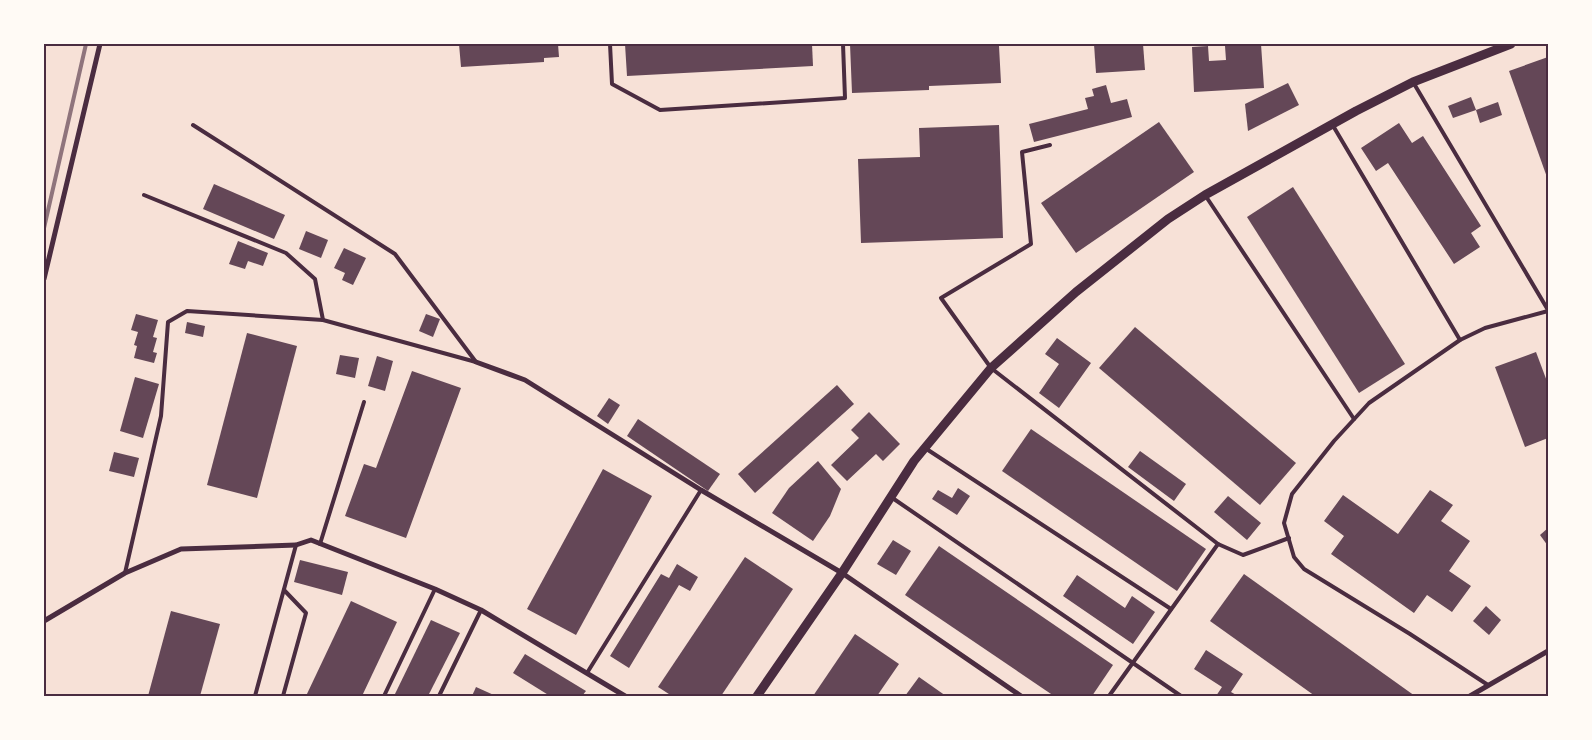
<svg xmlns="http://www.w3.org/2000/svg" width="1592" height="740" font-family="Overpass,sans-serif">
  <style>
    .building { fill: #644757 }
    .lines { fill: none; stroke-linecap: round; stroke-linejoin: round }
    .path { stroke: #4a2c40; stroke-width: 3 }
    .service { stroke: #4a2c40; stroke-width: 4 }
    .minor { stroke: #4a2c40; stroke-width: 5 }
    .tertiary { stroke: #4a2c40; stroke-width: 9 }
    .rail { stroke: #8f747c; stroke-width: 4 }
    .neatline { fill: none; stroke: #4a2c40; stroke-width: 2 }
  </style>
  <rect width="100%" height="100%" fill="#f7e1d7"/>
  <!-- building -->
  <g class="building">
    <polygon points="459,44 558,44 559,57 544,58 544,62 461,67"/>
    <polygon points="625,44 812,44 813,66 627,76"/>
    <polygon points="850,44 1015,44 1015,45 999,46 1001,83 929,86 929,90 852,93"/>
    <polygon points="1094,44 1143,44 1145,70 1096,73"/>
    <polygon points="1242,44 1261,44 1264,88 1194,92 1192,47 1208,46 1209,61 1226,60 1225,46 1242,45"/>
    <polygon points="1548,57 1548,180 1509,71"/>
    <polygon points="1288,83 1299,105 1248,131 1245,104"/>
    <polygon points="1106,85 1111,103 1127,99 1132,117 1034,142 1029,124 1088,109 1085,98 1094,96 1092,89"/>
    <polygon points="1471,97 1476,110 1453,118 1448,106"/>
    <polygon points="1498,102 1502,115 1480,123 1476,110"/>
    <polygon points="1159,122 1194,172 1076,253 1041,203"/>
    <polygon points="1399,123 1412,143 1423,136 1481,226 1471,233 1480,247 1454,264 1388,163 1376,171 1361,148"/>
    <polygon points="999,125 1003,238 861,243 858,159 920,157 919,128"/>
    <polygon points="214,184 285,215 274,239 203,209"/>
    <polygon points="1293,187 1405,364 1359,393 1247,217"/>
    <polygon points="306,231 328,240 321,258 299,249"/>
    <polygon points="238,241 268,253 263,266 248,261 245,269 229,264"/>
    <polygon points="344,248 366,258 353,285 342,280 345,273 334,268"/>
    <polygon points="136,314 158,320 153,337 157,338 153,352 157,353 154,363 134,358 137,346 134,345 138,332 131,330"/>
    <polygon points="426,314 440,319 433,337 419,331"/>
    <polygon points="187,322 205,326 203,337 185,333"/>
    <polygon points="1135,327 1296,463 1260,505 1099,368"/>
    <polygon points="247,333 297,346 257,498 207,485"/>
    <polygon points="1057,338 1091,363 1059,408 1039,393 1059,364 1045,354"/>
    <polygon points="1536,352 1548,384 1548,438 1525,447 1495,367"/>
    <polygon points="340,355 359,358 355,378 336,374"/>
    <polygon points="377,356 393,361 385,391 368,386"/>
    <polygon points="412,371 461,388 406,538 345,516 364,464 376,468"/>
    <polygon points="135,377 159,384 143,438 120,431"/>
    <polygon points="837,385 854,404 755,493 738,474"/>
    <polygon points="609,398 620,405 608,424 597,416"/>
    <polygon points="869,412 900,444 883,461 876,454 847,481 831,465 859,438 851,430"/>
    <polygon points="638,419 720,474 708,491 627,436"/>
    <polygon points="1031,429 1206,549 1177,591 1002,471"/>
    <polygon points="1140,451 1186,484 1174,501 1128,467"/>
    <polygon points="114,452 139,458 134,477 109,471"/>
    <polygon points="818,461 841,489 830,516 813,541 772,513 789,488"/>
    <polygon points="603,469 652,496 576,635 527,609"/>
    <polygon points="958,488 970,496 957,515 932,499 938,490 952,498"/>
    <polygon points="1430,490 1453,505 1441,521 1470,541 1449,571 1471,586 1452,612 1427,595 1414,613 1331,554 1344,536 1324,521 1343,495 1398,534"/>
    <polygon points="1228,496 1261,523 1247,540 1214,512"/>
    <polygon points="1548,528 1548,546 1540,535"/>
    <polygon points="893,540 911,551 896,575 877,564"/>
    <polygon points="939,546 1113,665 1092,696 1054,696 905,595"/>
    <polygon points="745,557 793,589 721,696 672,696 658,687"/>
    <polygon points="300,560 348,572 342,595 294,582"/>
    <polygon points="677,564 698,577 690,591 679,585 629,668 610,656 661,574 669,578"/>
    <polygon points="1244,574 1415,696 1315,696 1210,621"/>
    <polygon points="1077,575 1125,608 1132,596 1155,612 1133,644 1063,596"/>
    <polygon points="351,601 397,622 362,696 306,696"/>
    <polygon points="1486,606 1501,620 1489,635 1473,621"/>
    <polygon points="171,611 220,624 200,696 148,696"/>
    <polygon points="431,620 460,633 428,696 394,696"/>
    <polygon points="855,634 899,664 877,696 813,696"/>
    <polygon points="1206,650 1243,674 1231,692 1238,696 1216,696 1222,687 1194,669"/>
    <polygon points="525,654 586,691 582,696 550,696 513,673"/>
    <polygon points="919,677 946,696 905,696"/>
    <polygon points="476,687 496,696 472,696"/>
  </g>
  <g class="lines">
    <!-- path -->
    <polyline class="path" points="44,47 44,44"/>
    <!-- service -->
    <g class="service">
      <polyline points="610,44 612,84 660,110 845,98 843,44"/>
      <polyline points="1413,82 1548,310"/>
      <polyline points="1332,124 1460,340"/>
      <polyline points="193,125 395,254 476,362"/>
      <polyline points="1050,145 1022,152 1031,244 941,298 991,368 1218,544 1243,555 1289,538"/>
      <polyline points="144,195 286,253 315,279 323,320"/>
      <polyline points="1205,195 1354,419"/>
      <polyline points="925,448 1171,609"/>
      <polyline points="891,497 1181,696"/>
      <polyline points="320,544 364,402"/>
      <polyline points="125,573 161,416 168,322 187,311 323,320 476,362"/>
      <polyline points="587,673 701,490"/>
      <polyline points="1488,685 1410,634 1304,569 1294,557 1284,523 1292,494 1334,441 1369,403 1460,340 1485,328 1548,311"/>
      <polyline points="255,696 296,545"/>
      <polyline points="283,696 306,613 284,590"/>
      <polyline points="384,696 435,589"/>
      <polyline points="439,696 481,610"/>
      <polyline points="1109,696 1218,544"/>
    </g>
    <!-- minor -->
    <g class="minor">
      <polyline points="44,279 100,44"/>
      <polyline points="476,362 525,380 701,490 842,573 1021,696"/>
      <polyline points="44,621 125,573 181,549 296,545 311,540 435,589 481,610 625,696"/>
      <polyline points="1470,696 1548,651"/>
    </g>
    <!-- tertiary -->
    <polyline class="tertiary" points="757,696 842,573 914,461 991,368 1076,292 1168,219 1205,195 1356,111 1413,82 1511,44"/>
    <!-- rail -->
    <polyline class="rail" points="44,228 86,44"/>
  </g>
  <!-- border -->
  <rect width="1592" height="740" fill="none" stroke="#fffaf5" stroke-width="90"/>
  <rect x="45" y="45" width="1502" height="650" class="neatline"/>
</svg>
